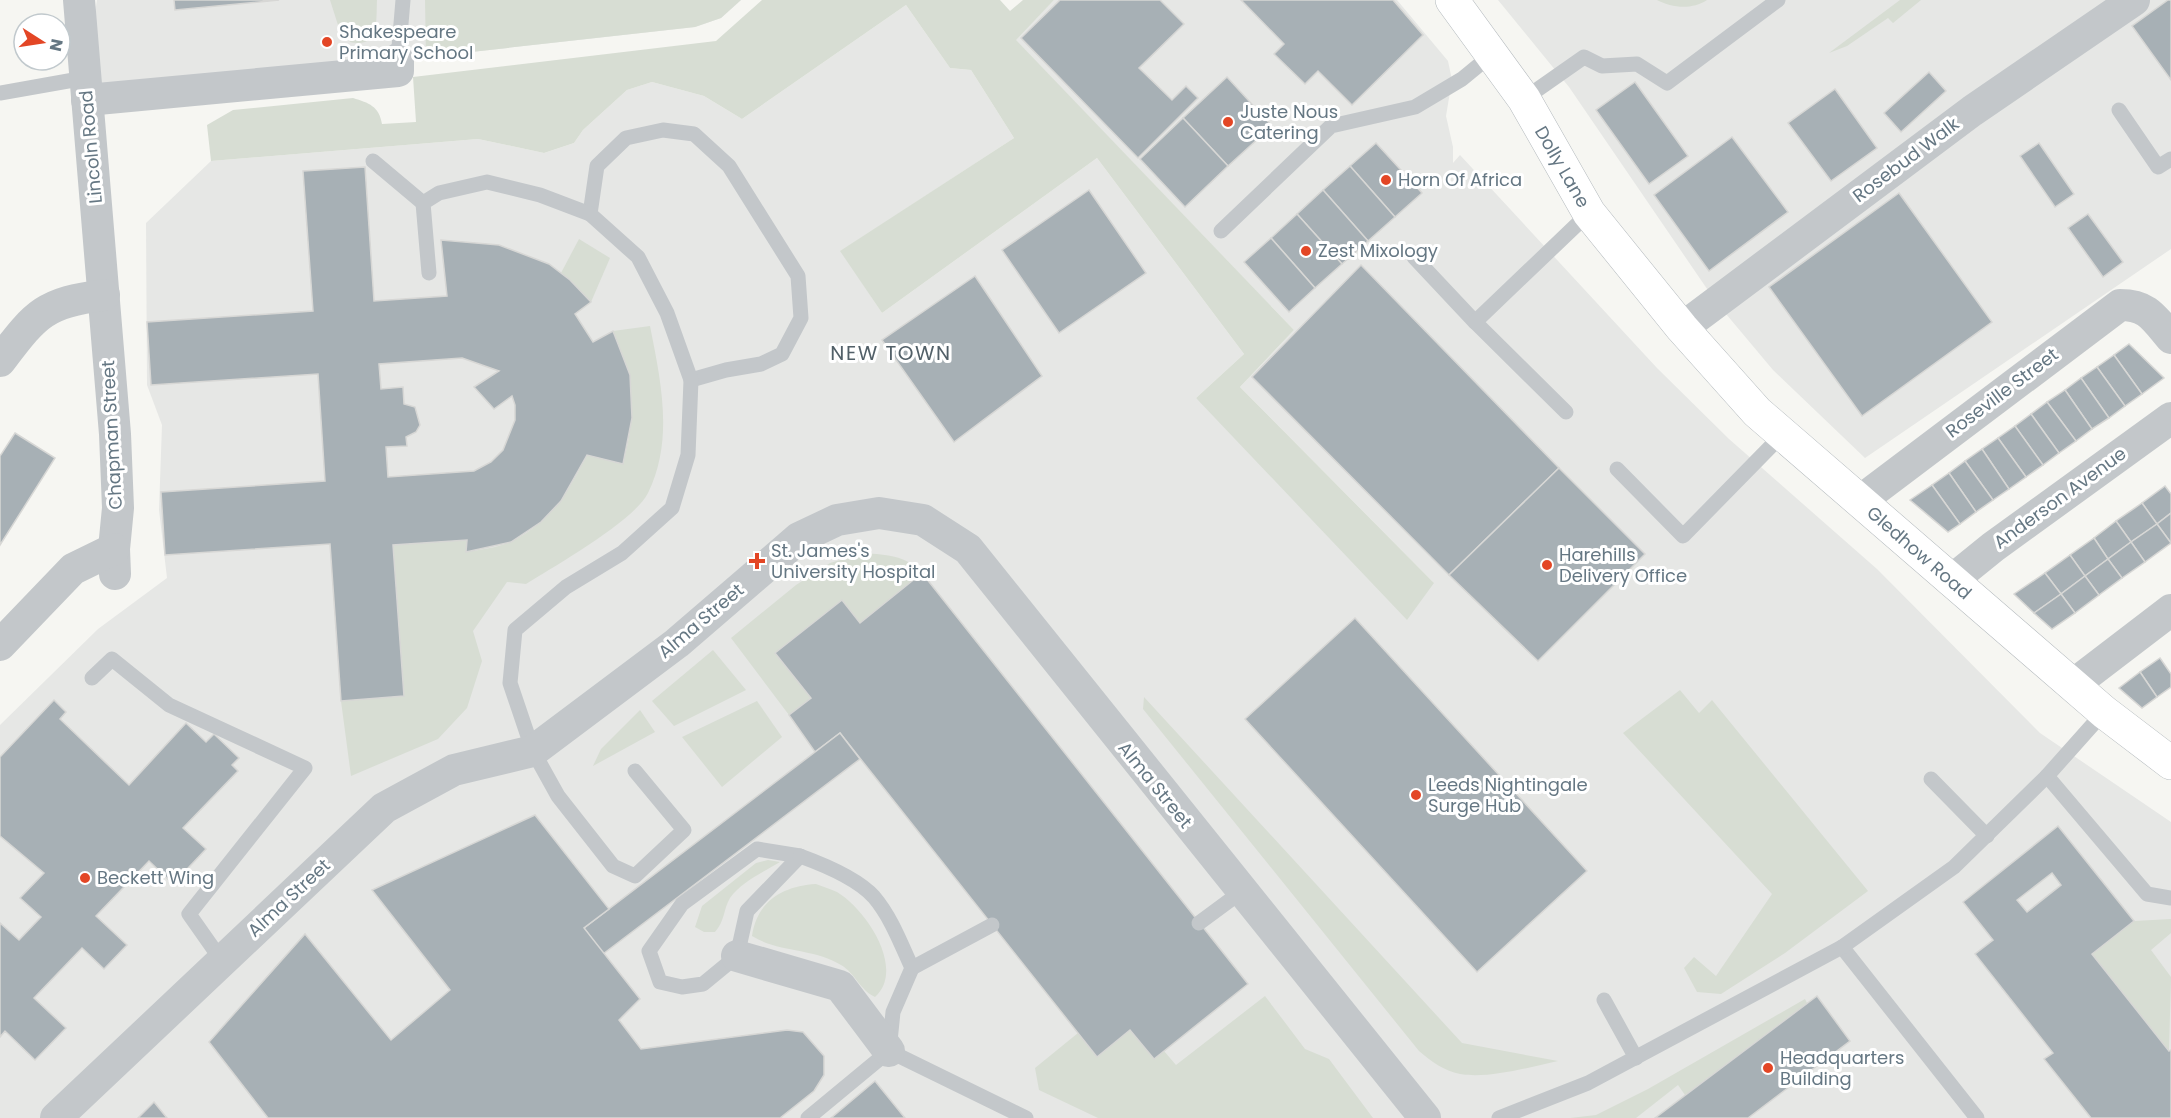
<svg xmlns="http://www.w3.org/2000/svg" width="2171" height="1118" font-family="Poppins,sans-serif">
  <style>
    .built { fill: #e6e7e5 }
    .green { fill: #d7ddd3 }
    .building { fill: #a7b0b5; stroke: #d7d7d5; stroke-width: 1.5; fill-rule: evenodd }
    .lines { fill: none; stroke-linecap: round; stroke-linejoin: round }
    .secondary-casing { stroke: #b3b9bd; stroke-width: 34 }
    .lane { stroke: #c3c7ca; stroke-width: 15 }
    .street { stroke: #c3c7ca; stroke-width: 32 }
    .secondary { stroke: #fff; stroke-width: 33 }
    .poi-dot { fill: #e34625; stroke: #fff; stroke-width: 2 }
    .labels { text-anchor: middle; stroke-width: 6; stroke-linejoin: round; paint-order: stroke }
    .poi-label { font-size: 18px; fill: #657783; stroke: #fff; text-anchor: start }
    .street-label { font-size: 18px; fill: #657783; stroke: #fff }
    .neighbourhood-label { font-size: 20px; letter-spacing: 1.5px; fill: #526068; stroke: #fff }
  </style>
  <rect width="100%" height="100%" fill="#f6f6f2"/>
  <!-- built -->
  <g class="built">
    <polygon points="97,0 741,0 721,18 695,27 426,57 93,85 93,24"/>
    <polygon points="1054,0 1397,0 1448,61 1452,80 1446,116 1453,147 1453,163 1460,155 1657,368 1729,439 1877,569 2040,733 2171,822 2171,1118 0,1118 0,725 98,629 167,578 159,510 162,425 147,385 146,223 211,161 478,139 544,153 574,143 583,130 627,90 652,82 704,96 742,119 906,5 950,68 971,70 1014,138 841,251 882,313 1097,158 1244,354 1196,398 1434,583 1240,387 1294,330 1015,40"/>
    <polygon points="1498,0 2171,0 2171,249 1865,458 1773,370 1716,302 1569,87"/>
  </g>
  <!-- green -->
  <g class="green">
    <path d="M330 0H377C376 20 380 49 350 42L338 25Z"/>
    <polygon points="425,0 741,0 721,18 695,27 426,57"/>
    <path d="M762 0H1000L1010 11 1023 0H1054L1016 40 1294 330 1240 387 1434 583 1407 620 1196 398 1244 354 1097 158 882 313 840 251 1014 138 971 70 950 68 906 5 742 119 704 96 652 82 627 90 583 130 574 143 544 153 478 139 211 161 207 125 233 110 353 98C369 103 379 106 382 124L416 122 413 77 716 41Z"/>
    <path d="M1657 0H1707C1692 10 1672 8 1657 0Z"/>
    <polygon points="1900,0 1921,0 1893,23 1888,18 1847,46 1829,53"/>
    <polygon points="579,239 610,258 591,302 561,273"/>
    <path d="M650 326C661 382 674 440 648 493 634 521 555 566 526 584L507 582 473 631 482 661 467 708 438 739 351 776 341 701 404 696 393 545 467 540V552C481 549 498 548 512 541 548 524 570 490 587 455L623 464C637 410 634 381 613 331Z"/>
    <path d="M864 553C888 555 905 555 922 573L860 623 776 653 811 698 789 715 731 638 796 585 830 563Z"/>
    <polygon points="713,650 746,690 674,726 652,701"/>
    <polygon points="1680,690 1699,713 1712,700 1868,891 1785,953 1721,994 1697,992 1684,968 1694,957 1716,976 1772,894 1623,733"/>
    <path d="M1144 697 1462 1043 1558 1061C1530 1067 1488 1079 1460 1074 1444 1071 1431 1061 1419 1051L1143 709Z"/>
    <polygon points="757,701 782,737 722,787 682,737"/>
    <polygon points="640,710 655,732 593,766 601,749"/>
    <path d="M768 860 780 862C764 872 742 881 730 898 723 910 725 921 715 932H704L695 927 702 906 756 863Z"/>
    <path d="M816 884C823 887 831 889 837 892 866 909 906 969 875 997 860 990 855 973 841 965 814 948 779 953 752 936 757 901 783 886 816 884Z"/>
    <polygon points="2171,919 2171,933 2151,950 2171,977 2169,1051 2092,954 2134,921"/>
    <polygon points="1265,996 1305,1049 1329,1059 1373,1118 1098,1118 1039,1090 1035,1068 1078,1033 1097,1057 1130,1030 1154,1059 1164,1051 1176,1065"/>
    <polygon points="1805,999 1807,1003 1685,1095 1678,1085 1636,1118 1570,1118 1596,1115 1648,1089"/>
  </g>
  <!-- building -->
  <g class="building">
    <polygon points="174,0 279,0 175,10"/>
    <polygon points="1060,0 1160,0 1184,24 1139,68 1172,100 1186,86 1198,98 1138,158 1021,38"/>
    <polygon points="1241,0 1393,0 1423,35 1352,105 1318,71 1305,84 1274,54 1284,44"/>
    <polygon points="2168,0 2171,0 2171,80 2132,26"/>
    <polygon points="1929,72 1946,91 1901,132 1884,113"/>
    <polygon points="1227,77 1272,126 1228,166 1183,118"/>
    <polygon points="1635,82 1688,156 1649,184 1596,110"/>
    <polygon points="1835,89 1877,148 1831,181 1788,123"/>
    <polygon points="1183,118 1228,166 1185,207 1140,159"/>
    <polygon points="1732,137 1788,212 1709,271 1654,195"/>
    <polygon points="1376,143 1422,193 1395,217 1350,166"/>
    <polygon points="2039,143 2074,194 2055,207 2020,156"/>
    <polygon points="1350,166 1395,217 1368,241 1323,190"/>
    <path d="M365 167 374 301 447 296 441 240 499 245 549 264 570 280 591 302 575 314 593 342 613 331 630 375 632 418 623 464 587 455 561 501 541 522 511 542 466 552 467 540 393 545 404 696 341 701 330 544 165 555 161 492 325 481 318 374 151 385 147 322 313 311 303 171ZM462 358 499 371 474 387 494 409 512 396 515 405V420L503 450 491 462 474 471 388 477 386 447 407 446 406 437 416 432 420 425 415 407 404 404 403 387 381 389 379 364Z"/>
    <polygon points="1089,190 1146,273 1059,333 1002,250"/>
    <polygon points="1323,190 1368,241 1342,264 1297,214"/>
    <polygon points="1899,193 1992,322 1862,416 1769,287"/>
    <polygon points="1297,214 1342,264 1315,288 1271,238"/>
    <polygon points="2088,214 2123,262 2103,277 2068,228"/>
    <polygon points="1271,238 1315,288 1289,312 1244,262"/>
    <polygon points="1361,265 1559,468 1449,575 1252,377"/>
    <polygon points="975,276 1042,376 954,442 882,340"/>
    <polygon points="2129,344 2164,378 2142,394 2114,355"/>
    <polygon points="2114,355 2142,394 2125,406 2097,367"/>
    <polygon points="2097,367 2125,406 2109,418 2081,378"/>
    <polygon points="2081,378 2109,418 2092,429 2065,390"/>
    <polygon points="2065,390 2092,429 2076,441 2047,402"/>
    <polygon points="2047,402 2076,441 2059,453 2031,414"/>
    <polygon points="2031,414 2059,453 2043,465 2015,426"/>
    <polygon points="2015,426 2043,465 2026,477 1998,438"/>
    <polygon points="15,433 55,458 0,545 0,456"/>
    <polygon points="1998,438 2026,477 2009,489 1982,449"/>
    <polygon points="1982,449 2009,489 1993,500 1965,461"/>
    <polygon points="1965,461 1993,500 1976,512 1949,473"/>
    <polygon points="1559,468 1645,554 1538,661 1449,575"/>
    <polygon points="1949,473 1976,512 1960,524 1932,485"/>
    <polygon points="1932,485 1960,524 1948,532 1910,500"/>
    <polygon points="2165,486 2171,494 2171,513 2157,524 2142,503"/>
    <polygon points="2142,503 2157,524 2131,542 2116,521"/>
    <polygon points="2171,513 2171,543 2157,524"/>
    <polygon points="2116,521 2131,542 2108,559 2094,538"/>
    <polygon points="2157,524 2171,543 2145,562 2131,542"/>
    <polygon points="2094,538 2108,559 2085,576 2070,555"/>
    <polygon points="2131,542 2145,562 2122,578 2108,559"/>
    <polygon points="2070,555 2085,576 2061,594 2045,573"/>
    <polygon points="2108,559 2122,578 2099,595 2085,576"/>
    <polygon points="922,573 1248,984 1154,1059 1130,1030 1097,1057 840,733 815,752 789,715 811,698 775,653 842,600 860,623"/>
    <polygon points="2045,573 2061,594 2034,613 2014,594"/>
    <polygon points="2085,576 2099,595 2075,613 2061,594"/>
    <polygon points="2061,594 2075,613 2052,629 2034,613"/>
    <polygon points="1355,618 1587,871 1477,972 1245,719"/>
    <polygon points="2160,658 2171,674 2171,687 2157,697 2140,672"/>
    <polygon points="2140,672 2157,697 2142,708 2119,688"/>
    <polygon points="54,700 66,712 60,719 129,785 186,723 206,742 214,734 239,758 232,765 238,771 183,828 206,849 173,884 149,861 96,916 127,945 104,969 82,948 34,998 66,1028 35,1060 5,1031 0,1037 0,923 19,940 41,917 20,898 44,873 0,836 0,757"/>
    <polygon points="840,733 860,759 603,954 584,928"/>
    <polygon points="535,815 609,909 584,928 640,999 619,1020 641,1049 787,1030 803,1032 824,1056 824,1075 814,1091 780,1118 268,1118 209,1042 305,934 391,1040 450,990 372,890"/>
    <path d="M2058 826 2134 921 2092 954 2169 1051 2171 1050V1118H2091L2044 1059 2053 1053 1975 954 1993 940 1963 902ZM2052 873 2061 885 2027 912 2017 900Z"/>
    <polygon points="1817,996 1850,1041 1748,1118 1655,1118"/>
    <polygon points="875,1081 905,1118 831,1118"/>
    <polygon points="154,1102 167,1118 138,1118"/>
  </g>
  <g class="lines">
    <!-- secondary casing -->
    <g class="secondary-casing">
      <polyline id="secondary" points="1452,0 1524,99 1589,213 1682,328 1757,412 2104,712 2171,763"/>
    </g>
    <!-- lane -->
    <g class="lane">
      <polyline points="398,59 403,0"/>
      <polyline points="0,93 85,78"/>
      <polyline points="1524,99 1584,57 1602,66 1637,64 1667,83 1778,0"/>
      <polyline points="2119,110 2158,167 2171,159"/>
      <polyline points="373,161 423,203"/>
      <polyline points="590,214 597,166 626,138 663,130 694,134 729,166 798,276 801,318 782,354 761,364 726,370 691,380"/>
      <polyline points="1221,231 1331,126 1415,107 1462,79 1490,56"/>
      <polyline points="1414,257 1475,322"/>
      <polyline points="429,273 423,203 439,193 487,182 540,195 590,214 638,257 667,313 691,380 688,455 672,508 622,553 566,587 515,630 510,683 533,751 558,796 613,866 635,876 684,830 635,771"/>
      <polyline points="1566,412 1475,322 1589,213"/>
      <polyline points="1617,469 1683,536 1783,434"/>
      <polyline points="92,678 112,659 169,705 305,768 189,914 222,961"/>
      <polyline points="2047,776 2147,894 2171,898"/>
      <polyline points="1931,779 1987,836"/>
      <polygon points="757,849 800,856 747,911 737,956 703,984 682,987 660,982 649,951 682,904"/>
      <path d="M800 856C822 864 858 879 874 897 891 917 901 944 912 968L893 1012 889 1051 808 1118"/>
      <polyline points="1199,923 1241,892"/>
      <polyline points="1842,947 1977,1118"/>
      <polyline points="912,968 992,925"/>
      <polyline points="1604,1000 1636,1058"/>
      <polyline points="889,1051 1026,1118"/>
      <polyline points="1499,1118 1588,1083 1842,947 1954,867 2047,776 2104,712"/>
    </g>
    <!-- street -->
    <g class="street">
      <polyline points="79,0 115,434 118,508 114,549 115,574"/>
      <polyline points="87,100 398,71 398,59"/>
      <polyline points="1682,328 1972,111 2134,0"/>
      <path d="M0 361C36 314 43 303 104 295"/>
      <path d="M1860 501 2120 305C2148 305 2154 318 2171 338"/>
      <polyline points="1951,581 1993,547 2171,418"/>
      <polyline points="0,645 73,569 114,549"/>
      <polyline points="2073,685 2171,610"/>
      <polyline points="737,956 840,986 889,1051"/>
      <polyline points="56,1118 384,808 454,770 533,751 677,643 799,538 837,520 879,513 923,520 968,549 1425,1118"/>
    </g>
    <!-- secondary -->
    <use href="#secondary" class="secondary"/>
  </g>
  <!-- markers -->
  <g class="poi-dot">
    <circle cx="327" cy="42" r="6"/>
    <circle cx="1228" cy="122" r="6"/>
    <circle cx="1386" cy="180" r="6"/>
    <circle cx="1306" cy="251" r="6"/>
    <path d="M754 552h6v6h6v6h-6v6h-6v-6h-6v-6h6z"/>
    <circle cx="1547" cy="565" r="6"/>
    <circle cx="1416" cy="795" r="6"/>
    <circle cx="85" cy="878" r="6"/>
    <circle cx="1768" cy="1068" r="6"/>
  </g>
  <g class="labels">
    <!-- poi labels -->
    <g class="poi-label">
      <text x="339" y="38">Shakespeare<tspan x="339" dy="21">Primary School</tspan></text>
      <text x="1240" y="118">Juste Nous<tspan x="1240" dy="21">Catering</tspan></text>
      <text x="1398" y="186">Horn Of Africa</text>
      <text x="1318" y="257">Zest Mixology</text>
      <text x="771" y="557">St. James's<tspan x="771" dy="21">University Hospital</tspan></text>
      <text x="1559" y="561">Harehills<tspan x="1559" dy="21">Delivery Office</tspan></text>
      <text x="1428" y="791">Leeds Nightingale<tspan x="1428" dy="21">Surge Hub</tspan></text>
      <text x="97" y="884">Beckett Wing</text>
      <text x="1780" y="1064">Headquarters<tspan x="1780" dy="21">Building</tspan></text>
    </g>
    <!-- street labels -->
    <g class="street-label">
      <text transform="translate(91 147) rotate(-95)" y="6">Lincoln Road</text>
      <text transform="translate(1906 160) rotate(-37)" y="6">Rosebud Walk</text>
      <text transform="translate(1562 167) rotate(60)" y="6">Dolly Lane</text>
      <text transform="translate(2002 393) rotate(-37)" y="6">Roseville Street</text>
      <text transform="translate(112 435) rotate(-93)" y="6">Chapman Street</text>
      <text transform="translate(2060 498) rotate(-36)" y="6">Anderson Avenue</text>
      <text transform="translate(1919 553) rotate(41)" y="6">Gledhow Road</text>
      <text transform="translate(701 621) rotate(-40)" y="6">Alma Street</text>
      <text transform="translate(1155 785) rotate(51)" y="6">Alma Street</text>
      <text transform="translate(289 898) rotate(-43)" y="6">Alma Street</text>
    </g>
    <!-- neighbourhood labels -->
    <g class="neighbourhood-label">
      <text x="891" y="360">NEW TOWN</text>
    </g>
  </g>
  <!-- north arrow -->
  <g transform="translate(42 42) rotate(102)"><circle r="28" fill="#ffffff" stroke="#c1c9cd" stroke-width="1.5"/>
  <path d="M0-4.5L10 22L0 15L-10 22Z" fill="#e34625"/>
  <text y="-9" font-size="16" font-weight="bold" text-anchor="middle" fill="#657783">N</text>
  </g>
</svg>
